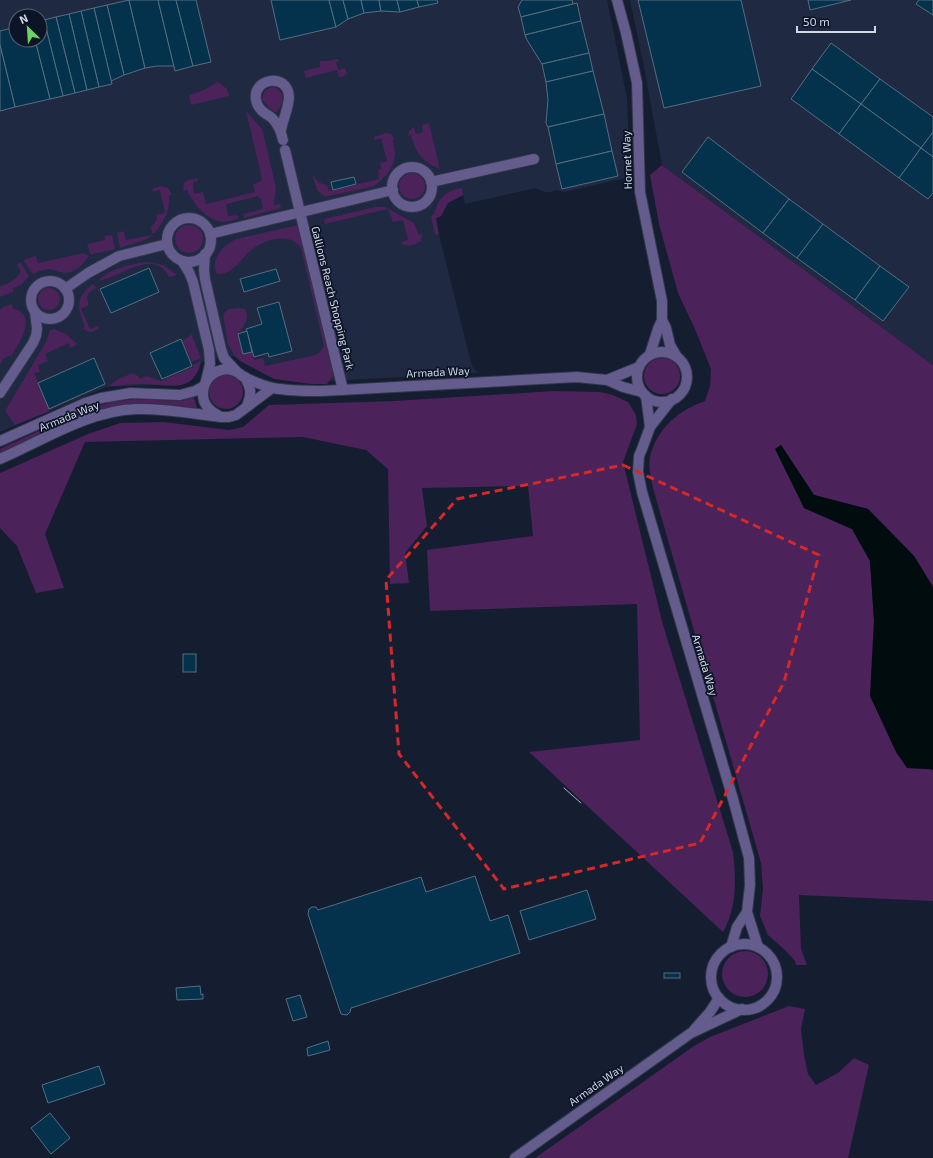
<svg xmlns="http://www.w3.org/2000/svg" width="933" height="1158" font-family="'Exo 2',sans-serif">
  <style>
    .built { fill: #1f2942; fill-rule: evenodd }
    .green { fill: #4b225a }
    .water { fill: #010c0f }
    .building { fill: #04314c; stroke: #566e80 }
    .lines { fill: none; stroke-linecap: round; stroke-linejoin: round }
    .minor-casing { stroke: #2f374a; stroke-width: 12 }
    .minor { stroke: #645c8c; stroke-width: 10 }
    .tram { stroke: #abb1c1; stroke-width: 1 }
    .marked { fill: none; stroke: #d62828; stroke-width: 3; stroke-dasharray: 8 5; stroke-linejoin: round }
    .labels { text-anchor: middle; stroke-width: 3.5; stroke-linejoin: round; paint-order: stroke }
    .street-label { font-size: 11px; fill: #d2d8e6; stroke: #0c1427 }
  </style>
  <rect width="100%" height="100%" fill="#151d31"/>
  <!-- built -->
  <g class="built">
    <path d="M0 0H607L627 98 630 177 564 192 556 190 551 192H545L535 188 465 204 463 195 448 203 441 216 435 218 472 366 478 373 327 381 266 374 233 356 201 362 199 370 193 378 184 384 106 387 0 432ZM16 16H40V40H16Z"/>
    <polygon points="630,0 933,0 933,365 662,165 644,67"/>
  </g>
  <!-- green -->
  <g class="green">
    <polygon points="338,59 339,61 336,62 338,70 345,68 347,73 343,77 339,77 337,70 306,78 304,71 320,67 320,61 328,61"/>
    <polygon points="218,82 227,89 229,96 191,105 189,95 204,90"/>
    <path d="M274 87C286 92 284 103 277 112H274L262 100C263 91 266 88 274 87Z"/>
    <path d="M246 111 262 129 276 187 274 203 275 205 280 204 281 208 244 218 243 214 263 209 261 199 258 196 227 204 226 205 228 216 237 215 238 219C233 220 227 222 222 222 206 220 193 203 187 190L183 191 184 183 186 181 197 178 198 181 193 182 194 194 203 192 206 204 255 192 253 184 260 182 262 179Z"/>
    <path d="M429 123 440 169C423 163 415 152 411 135L408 136 409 131 414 127 416 134 423 132 422 125Z"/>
    <path d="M386 133 391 134 395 139 393 140C393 144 395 149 395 153 395 167 384 179 374 186L325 197 317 190 313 177 314 176C317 182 321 184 327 185L329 191 379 179 378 170 381 169 380 163 387 161 381 138 375 140 374 137Z"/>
    <path d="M662 165 933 365V587L914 556 868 509 814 495 781 445 804 508 852 529 870 561 874 620 907 768 930 769 933 770V901L799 895 801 949 807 965H796L795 961 787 952 768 935 760 916 763 889 761 863 653 488C651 478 648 467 650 457 657 428 679 410 705 401L710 386 711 369 695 329 678 293 659 224 650 175Z"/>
    <circle cx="412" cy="186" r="13"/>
    <path d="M161 186 168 188 172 195H169C171 211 163 221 155 233H152L151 227C155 223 158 221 156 215L165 213 160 190 153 192 152 189Z"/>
    <path d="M462 188 463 195 448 203 441 216 436 218 439 234 435 235 431 216 434 214C439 198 444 191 462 188Z"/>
    <path d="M375 207H385L414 223 419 235 422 234 421 241C416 244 408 248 402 244L401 242 408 240 403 220 393 222 388 209 325 224 324 219Z"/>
    <circle cx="189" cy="239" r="14"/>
    <path d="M298 225 332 367 333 376 327 384H311L274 379 240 361 234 355 228 344 223 316 225 312 229 309 239 308 245 309C250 319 244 326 238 334L243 354 252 352 254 360 263 358 265 366 315 355 319 353 324 346 301 248C291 232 266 239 254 248 242 256 235 275 217 274 209 259 224 245 236 239Z"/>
    <polygon points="124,231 126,240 153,235 145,240 120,248 117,233"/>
    <path d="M112 235 115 249C107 253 99 251 91 255L87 244 105 240 104 236Z"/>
    <path d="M84 253 89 256C84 263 75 273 66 273 62 273 58 271 54 270 47 268 39 271 33 274L23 260 36 256 38 263Z"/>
    <path d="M20 262 29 276 21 285 13 288V292L0 297V286C10 283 16 280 21 271L17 265Z"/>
    <path d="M149 262 163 265 177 275 169 277C154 246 119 279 98 281 108 269 133 263 149 262Z"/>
    <path d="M93 284 97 288C88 291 85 296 89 305L81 309 90 329 98 326 99 327 98 329C92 333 87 333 83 328L85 326C77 308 75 297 93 284Z"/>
    <circle cx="49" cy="299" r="11"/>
    <path d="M12 304 13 309C39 313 19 344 12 355L4 358 0 364V310L5 306Z"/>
    <polygon points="54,329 66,334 77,344 71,348 69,343 45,354 48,361 38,365 40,372 34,373 50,411 15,425 5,411 46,342 50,330"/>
    <polygon points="191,333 201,358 192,362 182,340 188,338"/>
    <circle cx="662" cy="376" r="18"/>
    <path d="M201 361C193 397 166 383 140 384 130 384 120 386 109 386L118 379 133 373 138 376 140 379 146 376 161 381 193 367V365Z"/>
    <circle cx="226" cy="392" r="17"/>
    <path d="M554 391 600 392 613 395 628 402 636 415 637 424 623 462 663 625 733 852C736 878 737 908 723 932L529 752 640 740 637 604 430 611 427 550 533 536 528 486 422 488 427 526 405 553 409 583 390 584 388 469 366 450 303 437 85 442 45 534 64 588 36 593 17 546 0 528V473L88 434 120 423 164 422 229 430 243 427 269 405 394 401Z"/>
    <path d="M194 397 197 408C178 407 155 402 136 404 87 407 44 433 0 453V449L83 410 112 402 135 399 181 401Z"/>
    <circle cx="745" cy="974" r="23"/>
    <polygon points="789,1006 805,1009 801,1029 804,1055 808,1074 816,1085 838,1073 854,1058 869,1065 848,1158 535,1158 694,1046 710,1037"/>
  </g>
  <!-- water -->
  <polygon class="water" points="781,445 814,495 868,509 914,556 933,587 933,770 929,769 907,768 896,752 870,696 874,620 870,561 852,529 804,508 775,449"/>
  <!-- building -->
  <g class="building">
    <polygon points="129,0 145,68 124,75 107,5"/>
    <polygon points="129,0 158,0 174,66 157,66 145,68"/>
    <polygon points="158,0 176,0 193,66 175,71"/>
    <polygon points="176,0 196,0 211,62 193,66"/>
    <polygon points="271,0 329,0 336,27 280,40"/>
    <polygon points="329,0 343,0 348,19 336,27"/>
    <polygon points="343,0 361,0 364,13 348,19"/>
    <polygon points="361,0 379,0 381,11 364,13"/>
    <polygon points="379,0 397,0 400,12 381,11"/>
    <polygon points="397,0 417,0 419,7 400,12"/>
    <polygon points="417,0 437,0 438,3 419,7"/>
    <polygon points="522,0 572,0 573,4 521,17 518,7"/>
    <polygon points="638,0 741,0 761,86 664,108"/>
    <polygon points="808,0 851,0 810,10"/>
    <polygon points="919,0 933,0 933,15 916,4"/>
    <polygon points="577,3 581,21 525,35 521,17"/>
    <polygon points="107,5 124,75 111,81 94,8"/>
    <polygon points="94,8 112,84 99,87 81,11"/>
    <polygon points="81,11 99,87 87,90 69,14"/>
    <polygon points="69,14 87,90 75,93 56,17"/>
    <polygon points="56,17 75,93 63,96 44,20"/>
    <polygon points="44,20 63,96 50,99 35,40 40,40 40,21"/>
    <polygon points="581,21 589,53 542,64 527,40 525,35"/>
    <polygon points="16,27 16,40 35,40 50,99 15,107 0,45 0,31"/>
    <polygon points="831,43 880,79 861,104 812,69"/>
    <polygon points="0,45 15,107 0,111"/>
    <polygon points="589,53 593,71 546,82 542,64"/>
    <polygon points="812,69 861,104 839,134 791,99"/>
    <polygon points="593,71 604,114 548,127 546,123 548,100 546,82"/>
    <polygon points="880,79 933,117 933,132 921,148 861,104"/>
    <polygon points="861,104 921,148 899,178 839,134"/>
    <polygon points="604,114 612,151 556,164 548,127"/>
    <polygon points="933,132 933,157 921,148"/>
    <polygon points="708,137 789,199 763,233 682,172"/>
    <polygon points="921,148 933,157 933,193 928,199 899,178"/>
    <polygon points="612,151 618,176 562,189 556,164"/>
    <polygon points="354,177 356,184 333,190 331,182"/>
    <polygon points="789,199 823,224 797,258 763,233"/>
    <polygon points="823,224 880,266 855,300 797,258"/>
    <polygon points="880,266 909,287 883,321 855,300"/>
    <polygon points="149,268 159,292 111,313 100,289"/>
    <polygon points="276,269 280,281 244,292 240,279"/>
    <polygon points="279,302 292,351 269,357 268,353 254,357 246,329 262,324 257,308"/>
    <polygon points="247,331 252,352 243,354 238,334"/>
    <polygon points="181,339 192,366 162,379 150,353"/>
    <polygon points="94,358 105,384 49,409 38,383"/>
    <rect x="183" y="654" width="13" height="18"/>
    <polygon points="475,876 490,921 508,915 520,953 351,1008 350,1012 347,1015 341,1014 308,914 309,909 312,907 316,907 318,910 421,877 426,892"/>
    <polygon points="587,890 596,919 529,940 520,911"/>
    <rect x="664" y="973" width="16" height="5"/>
    <polygon points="200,986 201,995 203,994 203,999 177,1000 176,988"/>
    <polygon points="300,995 307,1017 293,1021 286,999"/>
    <polygon points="328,1041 330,1050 308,1056 307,1048"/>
    <polygon points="99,1066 105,1084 48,1103 42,1085"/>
    <polygon points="50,1113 70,1138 51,1154 31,1128"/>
  </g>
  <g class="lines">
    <!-- minor casing -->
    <g class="minor-casing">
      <g id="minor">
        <polyline points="617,0 626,33 637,83 640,192 662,301 662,320 658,329 650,354"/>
        <path d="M281 130C283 120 289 106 289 97 288 72 252 78 256 100 258 110 265 113 272 118 278 124 281 131 283 140"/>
        <polyline points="285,150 343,390"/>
        <circle cx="412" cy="187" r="20"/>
        <polyline points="431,182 534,159"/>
        <circle cx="189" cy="240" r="22"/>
        <polyline points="210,234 393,190"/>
        <polyline points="205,254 204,270 205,279 221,349 224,358 236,371"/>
        <polyline points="182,261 189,272 193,282 209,350 210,364 206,381"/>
        <circle cx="50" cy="300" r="19"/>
        <polyline points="65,289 88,273 119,256 167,244"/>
        <polyline points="662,320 666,328 670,345 677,357"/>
        <circle cx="662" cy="377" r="25"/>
        <path d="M245 377C251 389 252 393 247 406"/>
        <polyline points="607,380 639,367"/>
        <polyline points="0,393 33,343 36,336 37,329 35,312"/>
        <polyline points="646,396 650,427"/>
        <polyline points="672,399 650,427 642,449 639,456 638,472 642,492 733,799 749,858 750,885 747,912 737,927 731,947"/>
        <path d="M221 417C214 413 207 409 204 401 202 394 203 386 207 380 213 371 226 366 237 372 239 373 242 376 244 377 252 381 264 386 273 388 289 391 306 391 322 391L577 377 607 380 623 387 642 392"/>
        <polyline points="0,441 85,403 101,398 131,393 180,395 195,391 204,386"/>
        <path d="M0 459C44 440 87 411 136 409 164 408 194 414 221 417H229L236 415 272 388"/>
        <polyline points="747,912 758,947"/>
        <circle cx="744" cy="977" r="33"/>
        <polyline points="694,1030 710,1012 719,998"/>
        <polyline points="515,1158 691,1033 742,1009"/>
      </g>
    </g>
    <!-- minor -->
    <use href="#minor" class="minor"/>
    <!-- tram -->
    <polyline class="tram" points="564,788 581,803"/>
  </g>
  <!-- marked area -->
  <path class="marked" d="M623 465 819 555 784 682 700 843 504 889 399 754 386 580 457 499Z"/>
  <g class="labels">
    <!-- street labels -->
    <g class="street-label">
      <text transform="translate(627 160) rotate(-92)" y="4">Hornet Way</text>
      <text transform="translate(333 298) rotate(76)" y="4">Gallions Reach Shopping Park</text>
      <text transform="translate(438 372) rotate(-3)" y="4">Armada Way</text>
      <text transform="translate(69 416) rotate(-22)" y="4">Armada Way</text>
      <text transform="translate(705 665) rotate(73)" y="4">Armada Way</text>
      <text transform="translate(596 1085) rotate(-35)" y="4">Armada Way</text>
    </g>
  </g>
  <!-- north arrow -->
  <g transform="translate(28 28) rotate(335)"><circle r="19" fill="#0c1427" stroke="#5b6273"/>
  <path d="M0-3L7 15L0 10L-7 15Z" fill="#6dd361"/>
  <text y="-6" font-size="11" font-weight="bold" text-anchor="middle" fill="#d2d8e6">N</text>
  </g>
  <!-- scale -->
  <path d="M797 26v6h78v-6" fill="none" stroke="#d2d8e6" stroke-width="2"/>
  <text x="803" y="26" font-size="12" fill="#d2d8e6" stroke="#0c1427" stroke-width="3" paint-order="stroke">50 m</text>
</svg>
